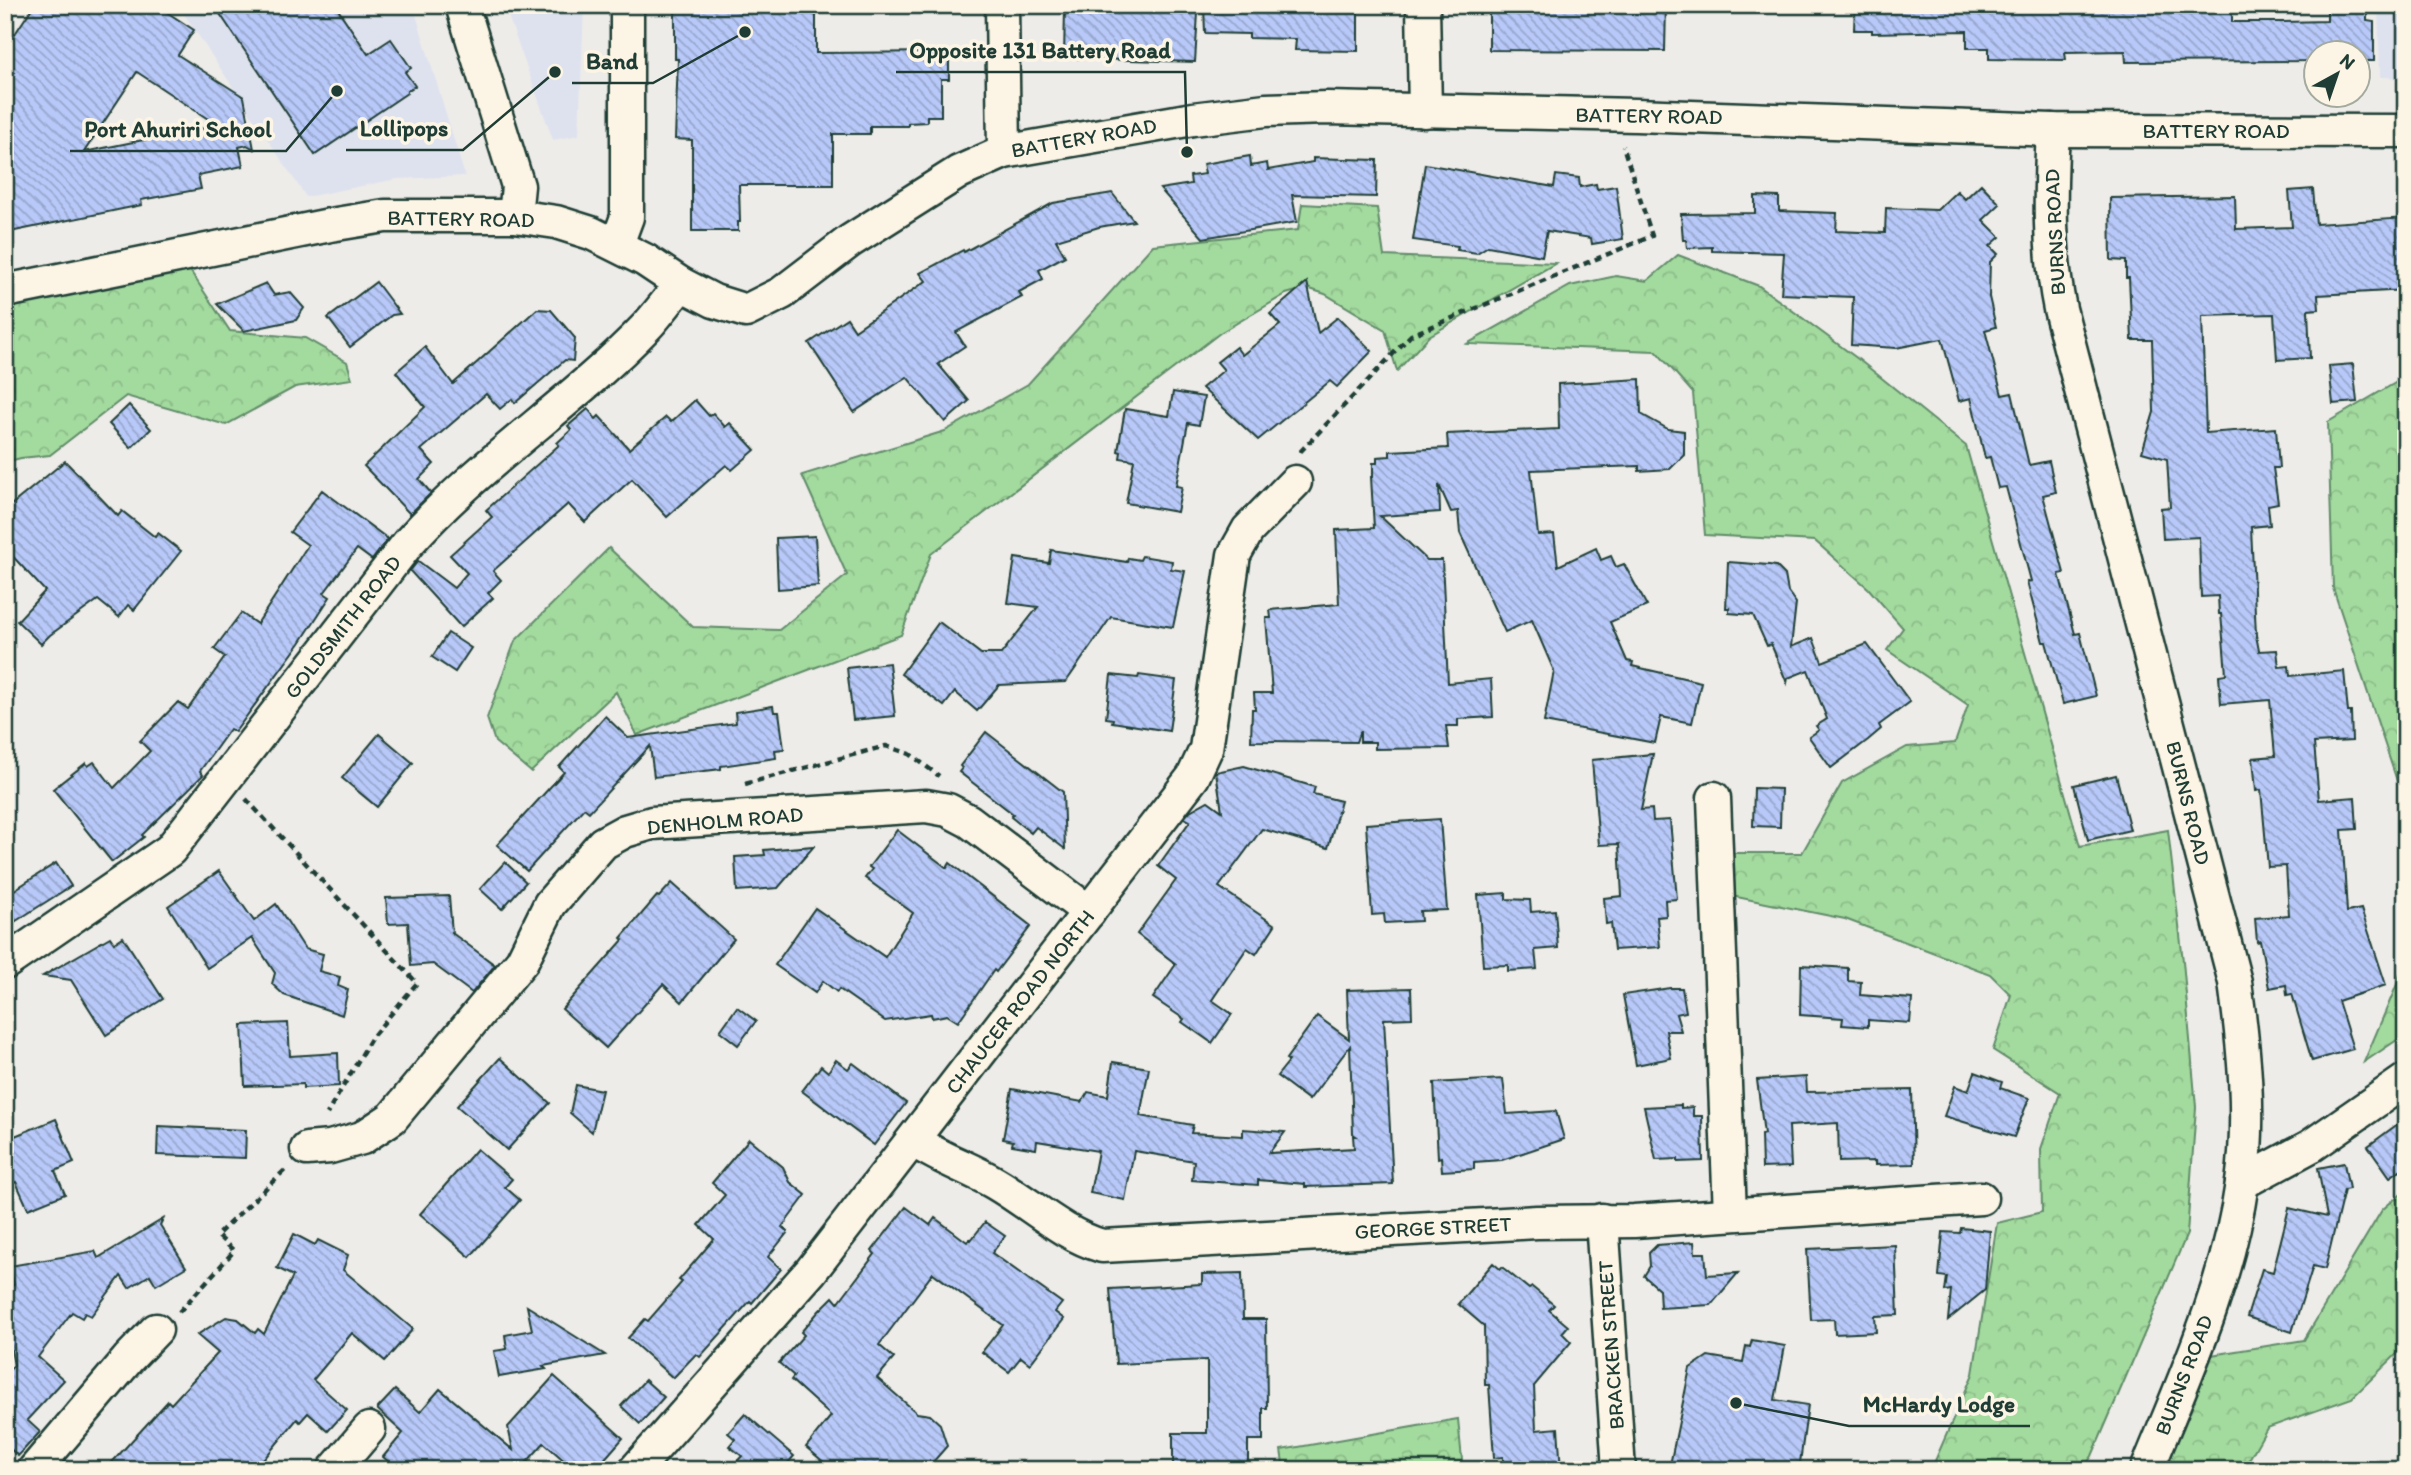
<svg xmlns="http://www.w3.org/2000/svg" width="2411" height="1475" font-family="Itim,sans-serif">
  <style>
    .built { fill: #dee2ee }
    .forest { fill: url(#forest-crowns); stroke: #618c69; stroke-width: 2 }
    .building { fill: url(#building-back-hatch); stroke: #1f3d34; stroke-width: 2; fill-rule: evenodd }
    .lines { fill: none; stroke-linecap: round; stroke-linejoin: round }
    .minor-casing { stroke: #1f3d34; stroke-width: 37 }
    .path { stroke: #1f3d34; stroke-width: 4.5; stroke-dasharray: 7 5; stroke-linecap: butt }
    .minor { stroke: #fcf5e5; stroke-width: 32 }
    .labels { text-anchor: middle; stroke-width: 7; stroke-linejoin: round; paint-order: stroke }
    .street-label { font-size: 21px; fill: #1f3d34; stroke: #fcf5e5 }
    .leader { fill: none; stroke: #1f3d34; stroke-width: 2.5 }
    .callout-dot { fill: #1f3d34; stroke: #fcf5e5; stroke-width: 2.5 }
    .callout-label { font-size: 23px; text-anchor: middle; font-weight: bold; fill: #1f3d34; stroke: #fcf5e5; stroke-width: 7; stroke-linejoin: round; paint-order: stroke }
  </style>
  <defs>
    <pattern id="forest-crowns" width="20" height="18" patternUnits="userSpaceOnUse" patternTransform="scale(1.75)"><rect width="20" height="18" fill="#a3da9e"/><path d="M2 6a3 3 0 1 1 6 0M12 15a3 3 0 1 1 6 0" fill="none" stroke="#8cbc89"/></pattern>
    <pattern id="building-back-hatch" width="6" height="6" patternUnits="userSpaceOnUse" patternTransform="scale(1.75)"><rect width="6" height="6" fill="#b8c9f9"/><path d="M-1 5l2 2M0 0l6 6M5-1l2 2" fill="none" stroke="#95a4ca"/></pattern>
  </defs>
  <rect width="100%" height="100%" fill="#eeece9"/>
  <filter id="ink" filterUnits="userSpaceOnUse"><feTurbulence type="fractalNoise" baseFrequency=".0143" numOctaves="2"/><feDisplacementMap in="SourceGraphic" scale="14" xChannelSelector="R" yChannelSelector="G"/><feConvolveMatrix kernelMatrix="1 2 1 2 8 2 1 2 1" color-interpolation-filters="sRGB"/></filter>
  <g filter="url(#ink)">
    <!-- built -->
    <g class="built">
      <polygon points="178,5 413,5 465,176 397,179 306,197"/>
      <polygon points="504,5 584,5 579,135 553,140"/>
      <polygon points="2378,5 2406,5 2406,78 2380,77"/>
    </g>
    <!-- forest -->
    <g class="forest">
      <polygon points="1302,204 1377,208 1384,256 1556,263 1429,336 1397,371 1385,330 1325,294 1307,288 1286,294 1220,333 931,554 901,635 637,735 616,692 531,772 495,742 487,718 515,641 609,548 693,627 779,630 847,575 802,475 945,431 1028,384 1153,245 1298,230"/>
      <polygon points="1678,255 1759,286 1858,359 1966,446 2080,846 2168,830 2183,961 2196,1107 2187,1234 2092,1456 2082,1470 1931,1470 1973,1374 1997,1223 2042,1212 2041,1149 2060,1093 1993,1050 2011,995 1990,974 1845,919 1722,894 1733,853 1802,853 1842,783 1907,747 1955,743 1968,705 1887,650 1903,628 1868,588 1815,541 1705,535 1693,393 1656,351 1467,344 1570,286 1616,276 1647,281"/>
      <polygon points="189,269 230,331 305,338 347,362 352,379 295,387 226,425 126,396 50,455 21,458 5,462 5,308"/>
      <polygon points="2406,380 2406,808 2333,588 2328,422 2397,382"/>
      <polygon points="2406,951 2406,1034 2364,1062 2398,982"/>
      <polygon points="2406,1189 2406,1345 2352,1398 2267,1428 2243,1470 2138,1470 2193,1358 2304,1340 2382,1210"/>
      <polygon points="1458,1419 1463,1470 1284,1470 1281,1450"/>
    </g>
    <!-- building -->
    <g class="building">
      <path d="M34 5H156L194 30 178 55 244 97 254 149 247 145 239 147 243 166 198 175 201 189 141 200 142 205 5 233V49ZM137 72 217 125 84 152Z"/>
      <polygon points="214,5 335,5 368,54 391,39 411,68 405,72 415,86 407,91 407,93 315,155"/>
      <polygon points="675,5 816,5 816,53 949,52 949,79 941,79 941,116 927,116 927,122 908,123 908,126 870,126 870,134 833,134 833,185 739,185 740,222 738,222 738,231 692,231 692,140 675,139 678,59 675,59"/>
      <polygon points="1268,5 1358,8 1358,51 1295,50 1296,39 1249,38 1249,34 1205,33 1204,6"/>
      <polygon points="1489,5 1666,5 1665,51 1489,50"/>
      <polygon points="1855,5 2232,5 2232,22 2283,22 2327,21 2327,5 2367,5 2367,21 2374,22 2374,61 2358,61 2358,52 2316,52 2316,61 2126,62 2125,51 2065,52 2066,60 1989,59 1989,48 1967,48 1967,31 1872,33 1872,30 1854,30"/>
      <polygon points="1065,8 1152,10 1198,13 1195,62 1064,58"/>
      <polygon points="1250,156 1251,166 1267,163 1268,170 1313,162 1313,158 1377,160 1376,197 1292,195 1297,222 1203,238 1160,189 1191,184 1190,176 1205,174 1203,164"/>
      <polygon points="1425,164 1554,187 1556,175 1579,178 1580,187 1596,184 1597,189 1616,186 1623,239 1592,244 1591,238 1547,231 1542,256 1488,246 1477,253 1457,250 1458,246 1413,240"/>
      <polygon points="1981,184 2000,204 1983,220 2000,237 1990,246 1998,254 1990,262 1989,297 1996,327 1985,330 2002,395 2012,393 2029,465 2049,461 2056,492 2043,495 2064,573 2059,574 2075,634 2080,633 2096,696 2063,704 2046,642 2043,642 2027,582 2031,581 2006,487 1998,488 1990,457 1985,458 1971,398 1959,401 1942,339 1896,348 1851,345 1853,297 1781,294 1784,253 1712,251 1712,247 1687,248 1686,240 1683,240 1681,214 1755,213 1755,196 1779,197 1779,211 1837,213 1836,231 1885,233 1886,208 1937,210 1957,191 1965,199"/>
      <polygon points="2313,189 2316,224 2406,218 2406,290 2318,295 2319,309 2308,310 2310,358 2277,360 2274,314 2202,316 2206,433 2276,428 2279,468 2273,468 2278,503 2268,505 2270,525 2251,527 2256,635 2259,651 2277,650 2279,667 2289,666 2290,676 2344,671 2348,712 2351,712 2352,741 2314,743 2319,800 2355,797 2357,829 2342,830 2347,912 2361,909 2386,985 2338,1001 2353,1049 2312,1061 2292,994 2287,995 2286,985 2269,988 2260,941 2257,942 2255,918 2289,915 2286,866 2268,867 2261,790 2256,791 2253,758 2275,756 2270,700 2221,704 2219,675 2226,674 2221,614 2219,614 2218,596 2201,597 2199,537 2163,539 2161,508 2170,507 2167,459 2142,452 2154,412 2152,340 2132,340 2129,278 2126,278 2126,261 2111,260 2110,198 2235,196 2236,229 2292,227 2289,191"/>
      <polygon points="1112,193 1134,221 1099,227 1056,240 1065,256 1039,270 1043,279 1019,292 1022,297 956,332 965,346 938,364 969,401 945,422 907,377 854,412 809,343 847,318 855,330 926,281 920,273 963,250 964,252 1053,203"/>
      <polygon points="376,282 400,314 392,315 350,347 328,318"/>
      <polygon points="1307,282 1318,333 1338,317 1372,351 1337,387 1330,381 1258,440 1202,388 1224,370 1217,362 1236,347 1242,355 1280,325 1270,314"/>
      <polygon points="266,283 274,295 290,292 304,308 296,320 244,331 217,304"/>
      <polygon points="537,309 551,310 575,338 573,361 565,360 515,403 512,399 500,409 486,394 421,450 434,464 419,479 431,493 410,514 364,466 425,407 396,372 425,347 453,384"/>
      <polygon points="2353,364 2357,402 2333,404 2329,366"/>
      <polygon points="1640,379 1641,414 1668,429 1684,431 1684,455 1670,469 1639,471 1639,466 1531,470 1538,535 1554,534 1558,566 1596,548 1601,560 1611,556 1616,567 1624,564 1647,606 1610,622 1627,661 1633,662 1632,666 1701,682 1692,723 1661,717 1655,743 1544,722 1554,671 1532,620 1505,632 1460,533 1458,511 1451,512 1439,485 1440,512 1380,516 1427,560 1442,560 1448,683 1491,679 1493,717 1458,719 1458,726 1446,726 1449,748 1375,749 1375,742 1360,742 1360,731 1356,742 1251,741 1252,709 1255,709 1254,693 1272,693 1266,618 1271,618 1270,610 1339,604 1336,530 1374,528 1371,477 1373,477 1373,463 1377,463 1377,457 1390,456 1390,451 1448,448 1447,434 1559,429 1558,384"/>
      <polygon points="1173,392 1204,397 1199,425 1188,423 1176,486 1182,487 1177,512 1126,503 1134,460 1120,458 1121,452 1118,451 1125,409 1169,416"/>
      <polygon points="695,400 709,416 713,413 725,427 730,423 755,450 732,470 726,465 667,517 632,479 585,522 568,504 493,571 501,580 488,593 493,598 461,627 410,571 418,561 454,588 467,573 450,555 492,517 486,510 559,445 557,443 571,430 568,426 588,409 596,419 599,416 629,449 666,417 671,422"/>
      <polygon points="129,405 151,429 131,448 109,424"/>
      <polygon points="65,461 118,516 122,511 155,537 158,533 181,551 134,610 128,605 119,617 98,600 50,635 41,644 17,621 45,591 5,548 5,510"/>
      <polygon points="322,490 388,539 372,560 357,549 324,593 330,597 300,643 235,732 230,729 200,771 203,775 142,835 144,837 112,862 53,789 86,763 88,766 94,762 114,788 150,751 140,741 178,702 188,709 225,657 214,649 241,613 257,624 308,545 290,532"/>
      <polygon points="815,536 818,586 778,589 776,538"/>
      <polygon points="1051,550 1127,562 1128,558 1140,560 1142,556 1172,561 1171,569 1185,571 1173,627 1111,617 1066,682 999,685 977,711 955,692 944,706 901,674 939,622 981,654 1001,654 1038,607 1008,603 1015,558 1049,563"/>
      <polygon points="1728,562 1769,565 1776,566 1785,575 1788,592 1796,603 1791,647 1813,638 1822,662 1867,644 1910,702 1879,725 1881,729 1868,740 1831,768 1809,737 1819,730 1816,726 1827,719 1808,670 1788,678 1787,683 1771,644 1767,646 1753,615 1729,613 1729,608 1726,608"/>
      <polygon points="448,633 471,648 455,672 432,657"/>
      <polygon points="889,663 895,716 853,720 847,668"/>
      <polygon points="1111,675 1138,678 1139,675 1176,680 1169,731 1112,722 1113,719 1106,718"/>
      <polygon points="773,706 774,712 779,712 784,749 775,750 776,758 721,766 721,769 654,777 650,746 589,812 584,808 527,871 497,845 564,772 559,767 605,716 628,738 736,723 735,712"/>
      <polygon points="986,732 1063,792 1065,849 1036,827 1031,833 1011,817 1013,814 959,772 962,768 960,766"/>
      <polygon points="379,734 413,763 377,807 342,778"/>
      <polygon points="1653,754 1641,810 1652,809 1653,821 1670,820 1677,899 1665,900 1666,916 1657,917 1660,947 1614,950 1611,923 1606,924 1604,898 1622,896 1619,844 1599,845 1592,760"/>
      <polygon points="1244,766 1315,787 1313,794 1341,801 1328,848 1262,829 1219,887 1275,925 1256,954 1247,948 1212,1000 1232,1014 1212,1043 1182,1022 1184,1019 1153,998 1176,964 1137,934 1176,880 1158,866 1190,821 1184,818 1190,811 1208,801 1222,811 1216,772"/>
      <polygon points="2116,775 2130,830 2088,840 2074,785"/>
      <polygon points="1754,788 1781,789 1780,827 1753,826"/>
      <polygon points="1440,819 1447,910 1420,911 1421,921 1385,923 1384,914 1372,915 1366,824"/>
      <polygon points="897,830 947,868 950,863 1031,926 996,972 994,970 958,1022 947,1015 932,1018 931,1014 885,1021 839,989 837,992 823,981 815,993 775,965 815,908 885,957 913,913 865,878 872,869 869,867"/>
      <polygon points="814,846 778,888 737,891 735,857 765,855 764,850"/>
      <polygon points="505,862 526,882 502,909 480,889"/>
      <polygon points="56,863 71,886 5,928 5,896"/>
      <polygon points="219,871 254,921 276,904 305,949 323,954 319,971 340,977 338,986 348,990 342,1015 284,995 272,984 275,973 252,938 207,968 168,906"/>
      <polygon points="672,883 734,939 682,1002 663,984 606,1048 562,1009 623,940 621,938 657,896 659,897"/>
      <polygon points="1506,893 1506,899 1530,900 1531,912 1555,910 1558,948 1535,950 1537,969 1508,971 1508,965 1483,966 1478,895"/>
      <polygon points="449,896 452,933 495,965 472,993 433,964 411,966 408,923 388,924 386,898"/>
      <polygon points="110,937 114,943 123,937 163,999 106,1035 71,980 43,976"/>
      <polygon points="1801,965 1848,968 1848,981 1861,982 1860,995 1912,999 1910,1023 1868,1020 1868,1027 1842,1025 1843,1018 1800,1015"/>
      <polygon points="1411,988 1412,1018 1384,1019 1393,1184 1305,1187 1305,1184 1258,1180 1258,1185 1192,1180 1194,1161 1134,1151 1125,1200 1090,1193 1098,1151 1037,1141 1036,1149 1012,1145 1013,1141 1003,1139 1012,1089 1082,1102 1088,1092 1108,1096 1113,1062 1149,1068 1140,1116 1193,1125 1191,1133 1243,1136 1243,1129 1285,1132 1269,1153 1354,1148 1353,1136 1356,1136 1353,1134 1350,1046 1309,1100 1277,1076 1289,1061 1286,1059 1317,1016 1349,1039 1347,990"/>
      <polygon points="1670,988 1682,988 1686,1012 1676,1014 1681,1031 1666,1031 1671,1058 1636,1065 1623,995"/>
      <polygon points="737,1007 756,1021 738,1045 720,1031"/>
      <polygon points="288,1023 290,1056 338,1053 339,1086 303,1088 303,1084 245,1086 242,1025"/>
      <polygon points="500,1058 550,1103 507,1150 457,1106"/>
      <polygon points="836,1060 848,1069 853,1063 906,1103 874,1145 802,1091 821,1066 828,1072"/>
      <polygon points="1975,1072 2002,1082 2000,1088 2029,1098 2014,1137 1944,1116 1955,1086 1968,1091"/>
      <polygon points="1806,1077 1807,1092 1912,1090 1914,1164 1875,1165 1875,1161 1839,1162 1838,1123 1789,1126 1791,1167 1762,1168 1761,1135 1764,1134 1757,1080"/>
      <polygon points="1503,1079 1507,1114 1556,1111 1564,1139 1502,1160 1474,1162 1474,1169 1442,1171 1441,1157 1438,1158 1434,1083"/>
      <polygon points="576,1085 602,1090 592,1132 570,1113"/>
      <polygon points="1681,1105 1681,1108 1693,1107 1693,1116 1702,1116 1703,1161 1678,1162 1678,1159 1656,1160 1644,1107"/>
      <polygon points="2406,1118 2406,1166 2390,1177 2368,1146"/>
      <polygon points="56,1119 74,1163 55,1171 65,1194 28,1209 16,1182 5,1186 5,1140"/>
      <polygon points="158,1126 246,1130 245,1158 157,1155"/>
      <polygon points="749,1139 783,1167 790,1182 806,1195 782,1227 788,1232 768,1257 781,1269 752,1303 750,1301 700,1357 696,1354 673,1378 628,1338 645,1319 648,1321 682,1282 679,1280 714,1239 699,1225 725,1195 712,1183"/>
      <polygon points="477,1149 512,1179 505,1187 520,1200 470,1257 420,1214"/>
      <polygon points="2344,1163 2349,1189 2344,1190 2325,1269 2313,1266 2292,1332 2247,1317 2262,1269 2273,1272 2289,1208 2327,1217 2318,1168"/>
      <polygon points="906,1207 930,1225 935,1218 967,1242 970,1239 971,1240 985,1222 1005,1236 992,1253 1062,1303 1055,1312 1064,1319 1030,1364 1021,1357 1009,1372 982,1352 1003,1325 933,1273 879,1345 894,1358 877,1378 917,1413 930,1415 940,1424 947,1446 926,1470 833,1470 806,1447 831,1416 791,1380 794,1376 779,1363 804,1335 801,1332 819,1311 833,1297 838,1303 875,1254 872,1251"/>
      <polygon points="163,1219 160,1225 186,1267 156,1285 150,1275 129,1288 121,1276 91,1316 85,1313 82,1318 72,1312 38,1357 64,1380 27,1420 40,1432 18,1456 5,1444 5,1375 14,1365 5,1319 5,1287 14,1285 10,1266 95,1251 98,1258"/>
      <polygon points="1961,1228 1990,1231 1985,1290 1948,1320 1951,1290 1945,1291 1947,1277 1939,1276 1943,1232 1960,1233"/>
      <polygon points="294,1234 315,1245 318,1240 348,1255 343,1270 413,1329 385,1361 352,1333 313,1380 347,1410 328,1431 308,1413 300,1422 297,1419 255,1470 105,1470 168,1401 171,1404 218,1353 197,1335 226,1317 238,1319 255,1333 258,1329 264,1334 293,1276 277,1268"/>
      <polygon points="1694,1242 1695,1253 1705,1253 1707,1275 1738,1273 1711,1305 1660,1308 1659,1289 1644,1276 1650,1266 1649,1253 1657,1245"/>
      <polygon points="1895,1245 1898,1315 1875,1316 1876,1332 1835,1334 1834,1319 1811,1320 1807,1249"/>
      <polygon points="1493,1263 1500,1269 1502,1267 1529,1289 1532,1287 1554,1305 1549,1310 1568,1326 1562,1333 1571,1342 1534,1386 1536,1430 1558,1428 1561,1470 1503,1470 1503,1457 1494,1458 1489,1385 1485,1385 1484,1326 1458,1304"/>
      <polygon points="1242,1273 1243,1319 1266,1319 1267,1408 1263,1408 1263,1440 1248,1440 1248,1465 1173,1465 1173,1433 1207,1433 1207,1360 1116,1364 1110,1289 1202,1284 1202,1274"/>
      <polygon points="527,1306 605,1355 543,1366 546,1369 499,1377 494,1351 507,1349 505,1335 532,1330"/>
      <polygon points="1752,1340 1785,1346 1775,1400 1808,1405 1799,1470 1669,1470 1690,1368 1708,1356 1743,1362 1746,1346 1750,1347"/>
      <polygon points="554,1376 623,1438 595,1470 575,1470 544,1443 527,1462 536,1470 398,1470 383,1457 403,1433 377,1409 395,1390 420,1412 440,1389 513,1450 508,1427"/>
      <polygon points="645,1380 664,1397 640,1424 621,1406"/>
      <polygon points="745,1414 794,1456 782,1470 729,1470 742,1456 729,1446 735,1439 728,1433"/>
    </g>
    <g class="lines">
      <!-- minor casing -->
      <g class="minor-casing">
        <g id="minor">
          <polyline points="462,5 518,186 515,216"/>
          <polyline points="1002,5 1004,152"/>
          <polyline points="1423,5 1425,111"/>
          <path d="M2053 130C2050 190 2048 251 2060 309L2235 982C2244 1049 2251 1116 2242 1183 2228 1283 2185 1377 2147 1470"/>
          <polyline points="617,244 627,217 627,5"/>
          <polyline points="5,291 330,225 385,216 515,216 556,222 591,233 645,260 681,284 714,301 746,311 782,293 850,241 959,172 1004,152 1193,119 1266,110 1327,108 1636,115 2053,130 2406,131"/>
          <polyline points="1714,798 1730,1214"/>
          <path d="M5 963 170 850 409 542C480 462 573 403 647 326 659 313 670 298 681 284"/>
          <path d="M913 1140C938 1158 968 1167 995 1183 1031 1204 1062 1234 1102 1246L1537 1222 1634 1221 1981 1198"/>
          <polyline points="307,1149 330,1147 362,1138 392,1118 522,961 550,904 603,843 625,831 652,823 926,806 948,810 969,821 1089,912"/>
          <polyline points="2242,1183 2311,1146 2406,1080"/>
          <polyline points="1602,1220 1619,1470"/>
          <polyline points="34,1470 129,1358 156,1330"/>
          <polyline points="334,1470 369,1429"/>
          <polyline points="635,1470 811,1271 1193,777 1206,749 1234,555 1248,530 1295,482"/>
        </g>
      </g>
      <!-- path -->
      <g class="path">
        <polyline points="1300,452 1411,335 1652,236 1623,146"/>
        <polyline points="745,784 886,746 910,754 939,776"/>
        <polyline points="246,799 417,983 372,1037 327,1114"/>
        <polyline points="179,1312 234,1251 217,1235 286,1169"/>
      </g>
      <!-- minor -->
      <use href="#minor" class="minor"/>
    </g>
  </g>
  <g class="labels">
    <!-- street labels -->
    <g class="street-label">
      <text transform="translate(1649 116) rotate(1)" y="7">BATTERY ROAD</text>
      <text x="2216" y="138">BATTERY ROAD</text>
      <text transform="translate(1084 138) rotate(-10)" y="7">BATTERY ROAD</text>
      <text transform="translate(461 219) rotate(1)" y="7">BATTERY ROAD</text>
      <text transform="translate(2055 232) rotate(-93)" y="7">BURNS ROAD</text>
      <text transform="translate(343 627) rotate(-52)" y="7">GOLDSMITH ROAD</text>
      <text transform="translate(2188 803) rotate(76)" y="7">BURNS ROAD</text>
      <text transform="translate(725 821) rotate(-5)" y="7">DENHOLM ROAD</text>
      <text transform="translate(1020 1002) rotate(-52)" y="7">CHAUCER ROAD NORTH</text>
      <text transform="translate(1433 1228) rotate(-3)" y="7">GEORGE STREET</text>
      <text transform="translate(1611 1345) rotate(-94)" y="7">BRACKEN STREET</text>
      <text transform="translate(2184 1375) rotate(-69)" y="7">BURNS ROAD</text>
    </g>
  </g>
  <!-- callouts -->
  <path class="leader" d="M1187 152L1185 72H896M745 32L653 83H572M555 72L463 150H346M337 91L286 151H70M1736 1403L1849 1426H2030"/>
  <g class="callout-dot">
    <circle cx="1187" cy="152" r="7"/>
    <circle cx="745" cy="32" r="7"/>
    <circle cx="555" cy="72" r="7"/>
    <circle cx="337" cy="91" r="7"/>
    <circle cx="1736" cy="1403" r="7"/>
  </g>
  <g class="callout-label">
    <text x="1040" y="58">Opposite 131 Battery Road</text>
    <text x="612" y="69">Band</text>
    <text x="404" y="136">Lollipops</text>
    <text x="178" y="137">Port Ahuriri School</text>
    <text x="1939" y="1412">McHardy Lodge</text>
  </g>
  <!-- margin -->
  <rect width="2411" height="1475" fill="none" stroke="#fcf5e5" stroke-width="28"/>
  <rect x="14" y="14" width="2383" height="1447" fill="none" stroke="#1f3d34" stroke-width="2.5" filter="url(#ink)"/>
  <!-- north arrow -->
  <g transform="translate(2337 74) rotate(40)"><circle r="33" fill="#fcf5e5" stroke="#a4ab9e" stroke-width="2"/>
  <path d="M0-5L12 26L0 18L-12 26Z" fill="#1f3d34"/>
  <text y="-10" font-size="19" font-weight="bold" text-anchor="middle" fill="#1f3d34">N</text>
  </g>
</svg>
